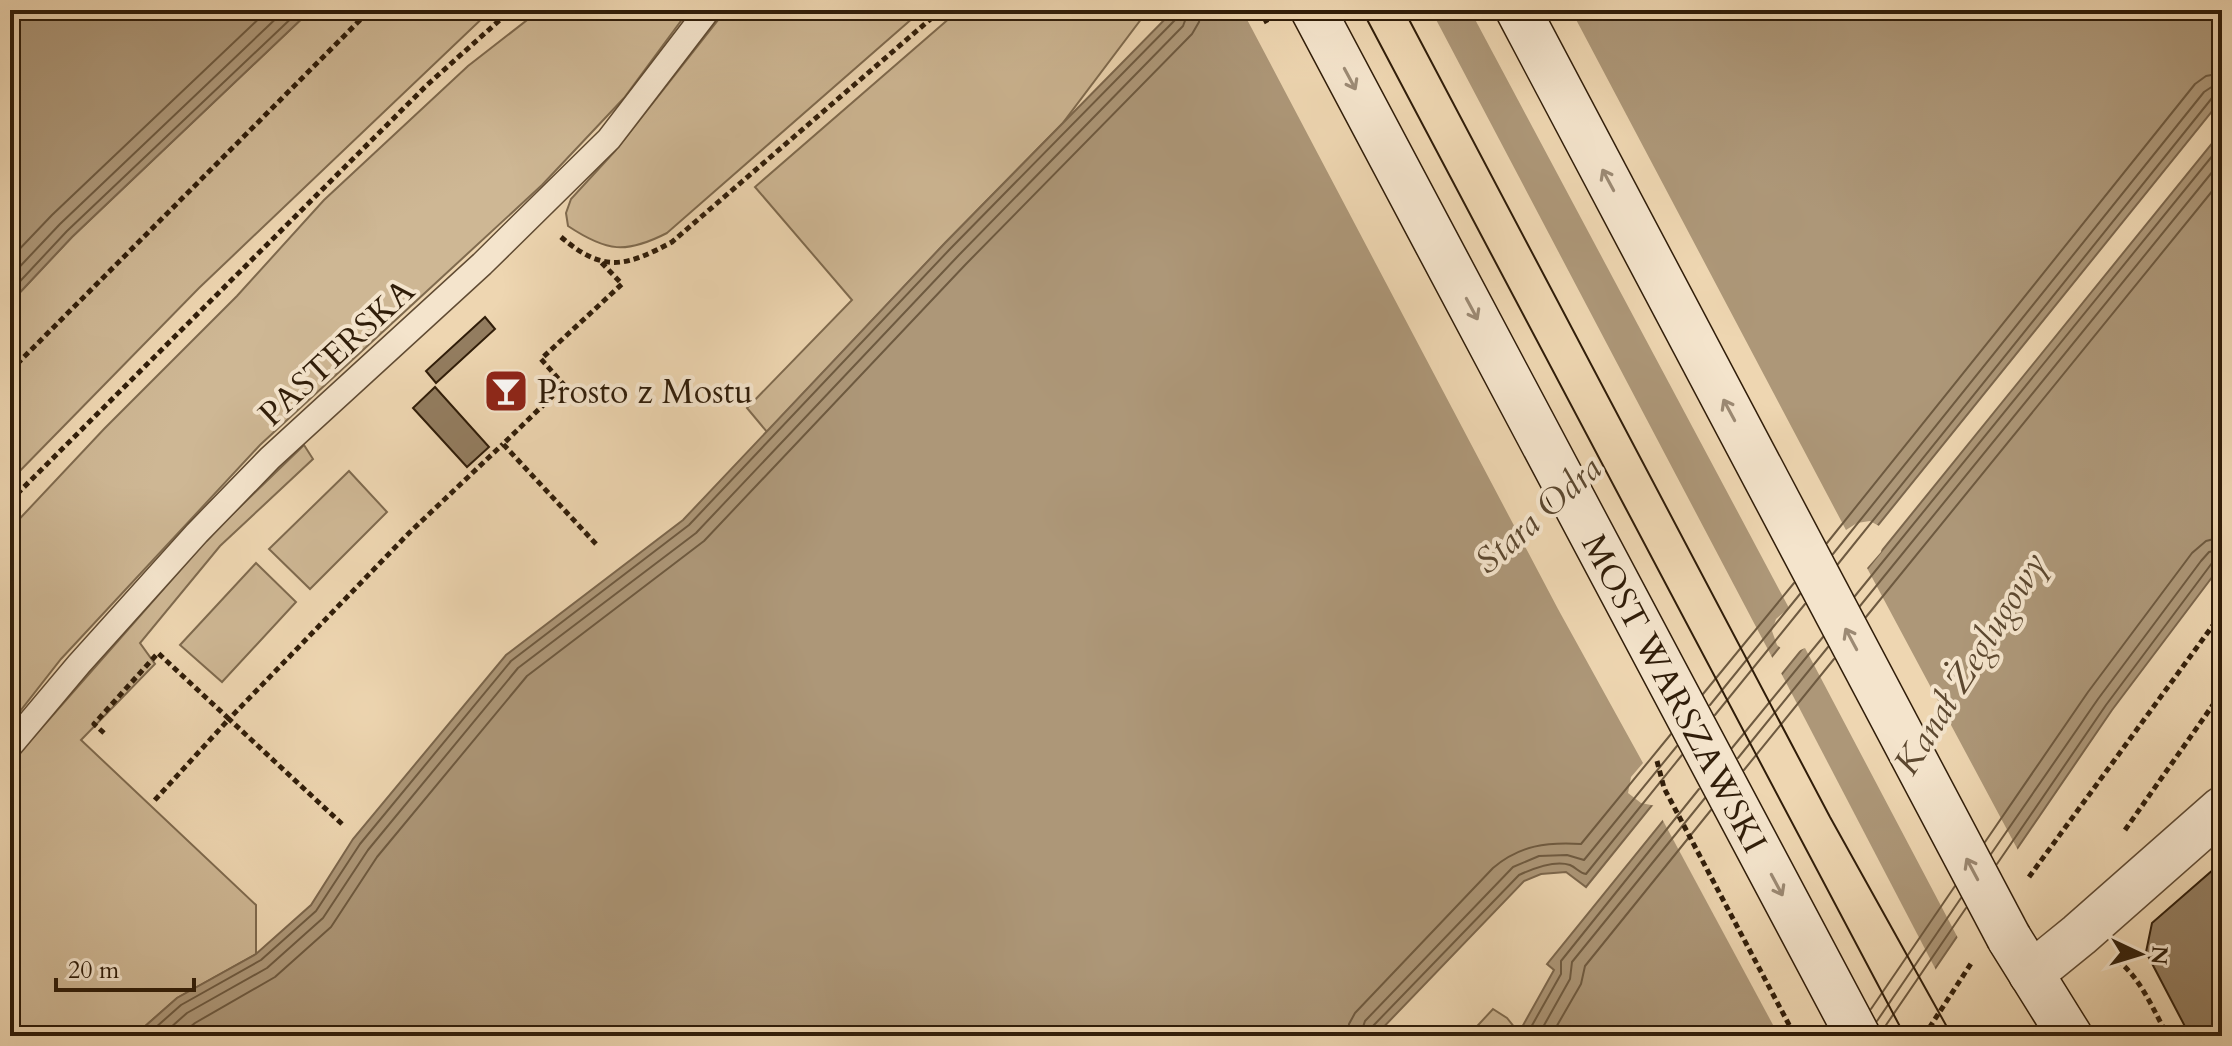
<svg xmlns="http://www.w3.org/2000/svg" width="2232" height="1046" font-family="Cardo,serif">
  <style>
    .green { fill: #ceb794; stroke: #7f6a4e; stroke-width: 2 }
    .water { fill: #ad9778; stroke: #7b664c; stroke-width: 2 }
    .pier { fill: #eed6b1 }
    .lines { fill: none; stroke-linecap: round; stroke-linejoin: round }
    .shore { stroke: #6e5a40; stroke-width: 2 }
    .building { fill: #937d60; stroke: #301d09; stroke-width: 2 }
    .service-casing { stroke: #604b33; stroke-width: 27 }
    .minor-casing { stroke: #604b33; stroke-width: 47 }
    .secondary-casing { stroke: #301d09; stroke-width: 47 }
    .path { stroke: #301d09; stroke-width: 5; stroke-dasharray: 6 4; stroke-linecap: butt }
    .service { stroke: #f4e4cc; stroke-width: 24 }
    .minor { stroke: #f4e4cc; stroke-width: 44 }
    .secondary { stroke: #f4e4cc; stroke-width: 44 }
    .tram { stroke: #301d09; stroke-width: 2 }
    .secondary-bridge-casing { stroke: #301d09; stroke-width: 47; stroke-linecap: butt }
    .secondary-bridge { stroke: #f4e4cc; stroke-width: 44 }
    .oneway { stroke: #9c8a74 }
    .labels { text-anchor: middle; stroke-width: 8; stroke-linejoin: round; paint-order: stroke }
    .street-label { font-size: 34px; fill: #301d09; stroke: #f4e4cc }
    .poi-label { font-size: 34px; fill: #301d09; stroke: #f4e4cc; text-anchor: start }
    .water-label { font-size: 36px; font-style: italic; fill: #5c4830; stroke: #f4e4cc }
  </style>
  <rect width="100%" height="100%" fill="#eed6b1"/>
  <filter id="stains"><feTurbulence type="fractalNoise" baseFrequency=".0025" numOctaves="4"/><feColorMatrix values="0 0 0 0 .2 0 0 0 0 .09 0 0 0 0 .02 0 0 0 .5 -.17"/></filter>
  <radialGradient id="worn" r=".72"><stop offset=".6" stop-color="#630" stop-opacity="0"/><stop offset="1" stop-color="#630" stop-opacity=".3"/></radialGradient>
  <!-- green -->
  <g class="green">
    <polygon points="311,10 491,10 199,288 10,481 10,303 72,237"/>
    <polygon points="540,10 689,10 624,98 542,185 260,445 61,659 10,724 10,529 104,429 237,296 324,200 468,66"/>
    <path d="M726 10H922L667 233C626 254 607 252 568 226L566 213 571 199 615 151Z"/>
    <polygon points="959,10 1148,10 1062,124 945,243 767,432 747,408 852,300 755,187"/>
    <polygon points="304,445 313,459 220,546 140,643 155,664 81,740 256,905 256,954 177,998 134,1036 10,1036 10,764 211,535"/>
    <polygon points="349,471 387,512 310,589 269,549"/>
    <polygon points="256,563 296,602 222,682 180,645"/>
    <polygon points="1493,1009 1507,1018 1519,1033 1517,1036 1468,1036"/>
  </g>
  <!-- water -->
  <g class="water">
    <polygon points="28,10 311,10 72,237 10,303 10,27"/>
    <polygon points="1174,10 2222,10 2222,99 1586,887 1566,872 1541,874 1524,881 1375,1036 134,1036 177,998 256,954 311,905 353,839 506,655 683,520 945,243"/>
    <polygon points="2222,131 2222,564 2112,710 1889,1036 1517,1036 1554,970 1547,964"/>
  </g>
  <!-- pier -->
  <g class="pier">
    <polygon points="1242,10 1431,10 1774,661 1656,806 1641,803 1628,793 1631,777 1643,763 1558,609"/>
    <polygon points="1470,10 1571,10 1846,530 1857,523 1870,521 1879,526 1881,530 1783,650 1777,645 1772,631 1776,619 1789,608"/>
    <polygon points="1882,545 1881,552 1867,568 2019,852 1959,940 1805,648 1796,652"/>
    <polygon points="1780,671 1937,972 1894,1036 1779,1036 1661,817"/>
  </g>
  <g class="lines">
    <!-- shore -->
    <g class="shore">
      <polyline points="10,259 52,215 268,10"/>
      <polyline points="10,277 60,224 285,10"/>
      <polyline points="10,292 67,231 300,10"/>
      <polyline points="1827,543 2195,84 2206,76 2222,73"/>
      <polyline points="1833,554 2204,92 2213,86 2222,85"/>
      <polyline points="1838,564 2212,98 2222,95"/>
      <polyline points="1855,596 2222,144"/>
      <polyline points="1860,606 2222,160"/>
      <polyline points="1866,617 2222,179"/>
      <polyline points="1703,694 1794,583"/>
      <polyline points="1710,705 1800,594"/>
      <polyline points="1715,715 1805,604"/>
      <polyline points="1732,748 1823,637"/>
      <polyline points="1738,758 1828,647"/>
      <polyline points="1744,770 1834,659"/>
      <polyline points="1985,842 2088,692 2192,553 2206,541 2222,537"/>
      <polyline points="1991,854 2098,699 2201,561 2209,552 2222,549"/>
      <polyline points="1997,864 2106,705 2212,563 2222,560"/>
      <polyline points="1871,1009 1955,886"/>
      <polyline points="1877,1021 1961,898"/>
      <polyline points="146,1036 181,1005 261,960 316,911 360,844 511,661 689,525 950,249 1176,19 1179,10"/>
      <polyline points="161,1036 187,1013 267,968 323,918 368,850 518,668 696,533 958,256 1183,26 1189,10"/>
      <polyline points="179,1036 195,1023 275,977 331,927 377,857 527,676 704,541 966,264 1192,34 1199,22 1201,10"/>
      <path d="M1348 1036 1349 1024 1355 1013 1493 868C1520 845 1547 842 1581 844L1671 734"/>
      <polyline points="1360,1036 1365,1021 1513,867 1539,856 1567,855 1584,860 1677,746"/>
      <path d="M1370 1036 1372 1027 1519 875C1532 869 1555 860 1570 865 1577 868 1579 873 1586 874L1682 755"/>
      <polyline points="1526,1036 1561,974 1561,961 1699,789"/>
      <polyline points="1538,1036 1570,979 1572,962 1705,798"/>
      <polyline points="1551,1036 1581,984 1585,966 1711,810"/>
      <polyline points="1883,1036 1884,1028 1966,908"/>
    </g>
  </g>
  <!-- building -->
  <g class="building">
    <polygon points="485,317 495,329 436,383 426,371"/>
    <polygon points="435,387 489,447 467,467 413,408"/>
    <polygon points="2222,862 2222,1036 2190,1036 2146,952 2152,923"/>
  </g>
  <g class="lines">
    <!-- service casing -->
    <g class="service-casing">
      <polyline id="service" points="10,746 79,664 197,533 270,458 482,264 609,139 708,10"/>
    </g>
    <!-- minor casing -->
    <g class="minor-casing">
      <polyline id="minor" points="2031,974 2079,935 2222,809"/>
    </g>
    <!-- secondary casing -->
    <g class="secondary-casing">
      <g id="secondary">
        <polyline points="1313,10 1858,1036"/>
        <polyline points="2009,938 2070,1036"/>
      </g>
    </g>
    <!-- path -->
    <g class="path">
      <polyline points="1260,10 1267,23"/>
      <path d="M561 237C604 274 627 266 672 242L941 10"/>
      <polyline points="10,371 370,10"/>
      <polyline points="10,501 427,85 511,10"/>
      <polyline points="596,544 503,444 564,385 541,359 622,284 599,260"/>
      <polyline points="104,733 94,724 158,653 229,719 154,801"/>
      <polyline points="1657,761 1664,788 1795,1036"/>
      <polyline points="342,824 229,719 410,532 503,444"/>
      <polyline points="2125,830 2222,692"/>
      <polyline points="2029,877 2222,613"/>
      <path d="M2117 960C2141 978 2153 1010 2168 1036"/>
      <polyline points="1924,1036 1972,962"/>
    </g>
    <!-- service -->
    <use href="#service" class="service"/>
    <!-- minor -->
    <use href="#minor" class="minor"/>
    <!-- secondary -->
    <use href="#secondary" class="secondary"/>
    <!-- tram -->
    <g class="tram">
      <polyline points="1362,10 1905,1036"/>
      <polyline points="1404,10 1830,817 1952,1036"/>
    </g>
    <!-- secondary-bridge casing -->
    <g class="secondary-bridge-casing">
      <polyline id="secondary-bridge" points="1518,10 2009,938"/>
    </g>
    <!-- secondary-bridge -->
    <use href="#secondary-bridge" class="secondary-bridge"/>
  </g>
  <!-- one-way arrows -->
  <defs><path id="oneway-shaft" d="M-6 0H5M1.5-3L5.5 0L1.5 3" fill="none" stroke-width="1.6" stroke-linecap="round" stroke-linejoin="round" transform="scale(2)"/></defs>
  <g class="oneway">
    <use href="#oneway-shaft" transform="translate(1350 79) rotate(62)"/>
    <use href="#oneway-shaft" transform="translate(1608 180) rotate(-118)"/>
    <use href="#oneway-shaft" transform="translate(1472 309) rotate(62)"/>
    <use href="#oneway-shaft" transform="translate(1729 410) rotate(-118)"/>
    <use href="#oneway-shaft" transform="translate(1851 639) rotate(-118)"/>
    <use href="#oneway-shaft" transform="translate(1972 869) rotate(-118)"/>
    <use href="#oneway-shaft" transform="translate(1777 885) rotate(62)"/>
  </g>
  <!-- icons -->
  <defs>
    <g id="bar-square" transform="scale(2.3)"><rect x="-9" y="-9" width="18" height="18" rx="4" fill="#8f2418" stroke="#f4e4cc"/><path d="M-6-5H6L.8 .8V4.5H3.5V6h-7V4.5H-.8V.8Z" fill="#fff"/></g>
  </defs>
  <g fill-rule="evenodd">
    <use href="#bar-square" x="506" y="391"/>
  </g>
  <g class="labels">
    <!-- street labels -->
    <g class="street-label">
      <text transform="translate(336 352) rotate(-43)" y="12">PASTERSKA</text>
      <text transform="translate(1675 693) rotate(62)" y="12">MOST WARSZAWSKI</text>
    </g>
    <!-- poi labels -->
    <g class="poi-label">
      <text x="537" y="403">Prosto z Mostu</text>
    </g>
    <!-- water labels -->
    <g class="water-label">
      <text transform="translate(1537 514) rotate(-42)" y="13">Stara Odra</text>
      <text transform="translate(1969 663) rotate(-58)" y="13">Kanał Żeglugowy</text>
    </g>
  </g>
  <!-- margin -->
  <rect width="2232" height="1046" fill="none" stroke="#eed6b1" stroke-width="40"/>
  <rect x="12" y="12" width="2208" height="1022" fill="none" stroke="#301d09" stroke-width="4"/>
  <rect x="20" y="20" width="2192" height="1006" fill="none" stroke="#301d09" stroke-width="2"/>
  <!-- north arrow -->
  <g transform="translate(2140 954) rotate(94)" stroke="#f4e4cc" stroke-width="6" paint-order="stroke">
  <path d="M0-6L14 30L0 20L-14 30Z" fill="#301d09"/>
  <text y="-12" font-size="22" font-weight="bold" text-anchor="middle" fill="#301d09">N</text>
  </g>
  <!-- scale -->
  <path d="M56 978v12h138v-12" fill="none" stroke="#301d09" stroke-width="4"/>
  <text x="68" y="978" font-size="24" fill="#301d09" stroke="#f4e4cc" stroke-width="6" paint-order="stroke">20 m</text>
  <rect width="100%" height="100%" filter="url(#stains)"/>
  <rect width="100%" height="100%" fill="url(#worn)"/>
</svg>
